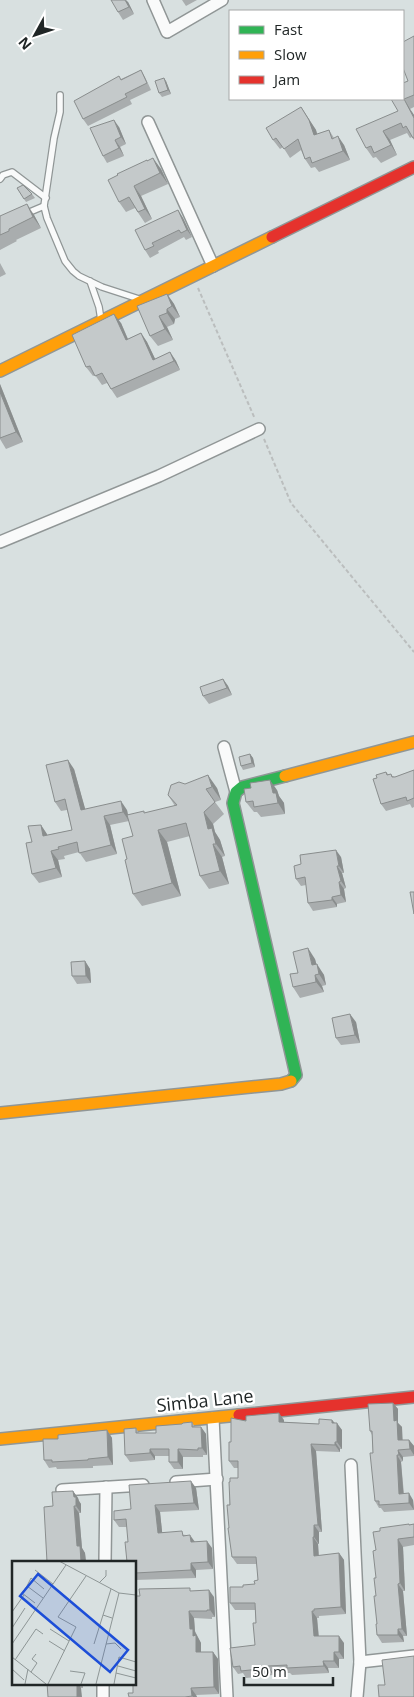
<svg xmlns="http://www.w3.org/2000/svg" width="414" height="1697" font-family="'Open Sans',sans-serif">
  <style>
    .lines { fill: none; stroke-linecap: round; stroke-linejoin: round }
    .lane-casing { stroke: #909696; stroke-width: 8 }
    .street-casing { stroke: #909696; stroke-width: 14 }
    .fast-casing { stroke: #909696; stroke-width: 14 }
    .slow-casing { stroke: #909696; stroke-width: 14 }
    .jam-casing { stroke: #909696; stroke-width: 14 }
    .path { stroke: #bbbebe; stroke-width: 2; stroke-dasharray: 4 2.5; stroke-linecap: butt }
    .lane { stroke: #f9fafa; stroke-width: 5.5 }
    .street { stroke: #f9fafa; stroke-width: 11 }
    .fast { stroke: #30b455; stroke-width: 11 }
    .slow { stroke: #ff9f0a; stroke-width: 11 }
    .jam { stroke: #e5322d; stroke-width: 11 }
    .wall { fill: #a9adae }
    .shaded-wall { fill: #898d8d }
    .building { fill: #c4c9ca; stroke: #898d8d }
    .labels { text-anchor: middle; stroke-width: 5; stroke-linejoin: round; paint-order: stroke }
    .street-label { font-size: 18px; fill: #202626; stroke: #fff }
    .inset-road { fill: none; stroke: #8e9696; stroke-width: 1 }
    .view { fill: #1d4ed8; fill-opacity: 0.15; stroke: #1d4ed8; stroke-width: 2.5 }
    .inset-edge { fill: none; stroke: #202626; stroke-width: 2.5 }
  </style>
  <rect width="100%" height="100%" fill="#d8e0e0"/>
  <g class="lines">
    <!-- lane casing -->
    <g class="lane-casing">
      <g id="lane">
        <polyline points="60,95 60,112 54,138 44,206 47,218 65,261 73,271 79,276 102,287 139,299"/>
        <polyline points="0,179 3,175 12,172 46,198"/>
        <polyline points="25,214 44,206"/>
        <polyline points="90,281 99,307 101,320"/>
      </g>
    </g>
    <!-- street casing -->
    <g class="street-casing">
      <g id="street">
        <polyline points="153,0 167,32 222,0"/>
        <polyline points="148,122 213,266"/>
        <polyline points="0,542 159,476 259,429"/>
        <polyline points="224,747 236,792"/>
        <polyline points="213,1418 227,1697"/>
        <polyline points="351,1465 360,1662 357,1697"/>
        <polyline points="176,1482 217,1479"/>
        <polyline points="62,1490 143,1485"/>
        <polyline points="105,1562 106,1487"/>
        <polyline points="360,1662 414,1656"/>
        <polyline points="103,1697 103,1683"/>
      </g>
    </g>
    <!-- fast casing -->
    <g class="fast-casing">
      <polyline id="fast" points="285,776 242,787 236,792 233,803 296,1075 291,1081"/>
    </g>
    <!-- slow casing -->
    <g class="slow-casing">
      <g id="slow">
        <polyline points="0,371 272,237"/>
        <polyline points="285,776 414,742"/>
        <polyline points="0,1113 281,1084 291,1081"/>
        <polyline points="0,1439 239,1415"/>
      </g>
    </g>
    <!-- jam casing -->
    <g class="jam-casing">
      <g id="jam">
        <polyline points="272,237 414,167"/>
        <polyline points="239,1415 414,1397"/>
      </g>
    </g>
    <!-- path -->
    <g class="path">
      <polyline points="198,288 255,419"/>
      <polyline points="264,439 291,503 414,652"/>
    </g>
    <!-- lane -->
    <use href="#lane" class="lane"/>
    <!-- street -->
    <use href="#street" class="street"/>
    <!-- fast -->
    <use href="#fast" class="fast"/>
    <!-- slow -->
    <use href="#slow" class="slow"/>
    <!-- jam -->
    <use href="#jam" class="jam"/>
  </g>
  <!-- wall -->
  <g class="wall">
    <polygon points="182,0 197,0 186,6"/>
    <polygon points="128,2 134,14 123,20 118,12"/>
    <polygon points="414,36 414,107 410,109 414,115 414,140 412,137 410,138 407,133 390,140 397,155 381,163 376,157 373,158 366,148 398,111 408,81"/>
    <polygon points="141,70 145,77 151,90 130,100 132,104 88,126 83,119 121,79"/>
    <polygon points="166,81 171,94 162,97 159,93"/>
    <polygon points="301,107 316,130 317,134 329,130 334,138 344,145 350,160 319,172 315,167 311,168 305,159 301,150 290,158 283,147 280,149 273,140"/>
    <polygon points="119,127 126,144 120,147 124,156 107,163 103,156"/>
    <polygon points="147,161 161,169 168,184 141,196 152,219 145,223 135,208 126,212 119,202"/>
    <polygon points="17,188 32,194 35,198 26,202"/>
    <polygon points="178,210 183,218 192,237 186,240 184,237 158,251 159,253 150,258 145,250"/>
    <polygon points="34,215 41,228 16,240 17,241 0,250 0,216"/>
    <polygon points="0,263 6,274 0,277"/>
    <polygon points="167,294 174,304 180,317 175,319 174,324 167,327 173,340 158,346 150,336"/>
    <polygon points="121,323 128,339 141,333 147,342 155,359 170,352 176,361 180,370 117,398 107,383 102,385 95,375 93,376 86,367"/>
    <polygon points="0,384 23,442 6,449 0,439"/>
    <polygon points="223,679 228,686 232,695 209,704 203,696"/>
    <polygon points="250,754 253,758 255,767 243,770 241,766"/>
    <polygon points="74,769 85,809 127,810 128,815 145,813 175,806 168,795 185,784 217,788 221,800 215,802 224,814 213,824 215,832 220,840 225,856 222,857 229,884 209,889 200,876 190,836 167,842 181,896 142,906 133,894 127,859 133,836 129,821 110,825 117,854 86,862 79,852 64,856 65,859 58,860 62,877 39,883 32,874 32,842 41,825 47,835 72,830 67,810 61,811 55,802"/>
    <polygon points="414,770 414,807 412,808 410,804 386,811 381,804 377,778 386,772 388,774 395,777"/>
    <polygon points="277,790 279,796 284,803 285,814 261,817 257,812 254,812 246,802"/>
    <polygon points="341,857 344,873 342,873 346,888 344,889 346,902 337,904 337,907 313,911 308,903 306,885 301,886 296,879"/>
    <polygon points="315,959 316,964 324,975 326,985 322,986 324,992 300,998 293,987 298,973"/>
    <polygon points="85,961 90,969 91,983 77,984 72,976"/>
    <polygon points="356,1022 360,1043 341,1045 336,1038"/>
    <polygon points="393,1403 398,1409 398,1423 402,1427 402,1440 409,1440 414,1446 414,1456 403,1457 403,1461 401,1462 404,1494 413,1500 414,1510 384,1512 381,1508 379,1508 375,1501 372,1435 370,1431"/>
    <polygon points="284,1420 284,1422 319,1424 332,1420 342,1430 342,1449 340,1449 340,1452 316,1451 322,1532 319,1532 319,1544 318,1544 319,1556 339,1553 344,1560 346,1614 319,1616 319,1618 317,1618 319,1636 344,1643 344,1659 339,1659 339,1668 328,1668 329,1673 292,1675 290,1673 273,1673 273,1675 246,1678 243,1673 238,1674 233,1667 255,1645 256,1623 255,1610 235,1610 230,1603 243,1587 255,1584 258,1580 257,1564 237,1564 232,1557 229,1528 230,1482 238,1478 238,1468 234,1468 229,1461 231,1442 246,1421"/>
    <polygon points="192,1422 195,1427 201,1427 206,1434 207,1455 203,1455 203,1457 183,1457 183,1469 174,1469 169,1462 169,1456 155,1456 155,1460 130,1462 125,1455 136,1428 139,1433 156,1433"/>
    <polygon points="107,1430 112,1438 113,1465 93,1466 93,1468 57,1469 56,1467 49,1468 44,1460 58,1439"/>
    <polygon points="196,1488 199,1510 160,1512 162,1532 186,1535 195,1542 212,1548 213,1569 196,1570 196,1578 135,1580 135,1562 127,1527 119,1527 114,1520 131,1509"/>
    <polygon points="73,1491 78,1498 79,1501 81,1504 81,1513 79,1513 82,1548 85,1553 86,1562 53,1506"/>
    <polygon points="409,1524 409,1525 414,1524 414,1545 403,1547 405,1591 403,1591 407,1636 403,1636 404,1642 382,1643 377,1635 377,1624 376,1578 376,1550 380,1531"/>
    <polygon points="192,1591 214,1597 215,1617 212,1617 212,1619 194,1618 195,1631 201,1643 201,1652 213,1652 218,1659 219,1694 196,1695 197,1697 129,1697 133,1693"/>
    <polygon points="47,1683 83,1683 83,1688 81,1688"/>
  </g>
  <!-- shaded-wall -->
  <g class="shaded-wall">
    <polygon points="125,0 126,0 128,2 134,14 129,7"/>
    <polygon points="164,78 166,81 171,94 168,90"/>
    <polygon points="404,99 410,109 414,115 414,118"/>
    <polygon points="301,107 316,130 320,145 314,135"/>
    <polygon points="114,120 119,127 126,144 121,137"/>
    <polygon points="383,131 390,140 397,155 391,145"/>
    <polygon points="338,136 344,145 350,160 343,151"/>
    <polygon points="115,140 120,147 124,156 119,148"/>
    <polygon points="153,158 161,169 168,184 160,173"/>
    <polygon points="134,186 141,196 152,219 145,209"/>
    <polygon points="27,204 34,215 41,228 33,217"/>
    <polygon points="178,210 183,218 192,237 187,230"/>
    <polygon points="167,294 174,304 180,317 172,306"/>
    <polygon points="167,309 175,319 174,324 167,313"/>
    <polygon points="114,314 121,323 132,349 126,340"/>
    <polygon points="159,316 167,327 173,340 165,329"/>
    <polygon points="141,333 147,342 160,369 153,360"/>
    <polygon points="170,352 176,361 180,370 174,361"/>
    <polygon points="0,384 23,442 16,432 0,392"/>
    <polygon points="223,679 228,686 232,695 227,688"/>
    <polygon points="250,754 253,758 255,767 252,763"/>
    <polygon points="68,760 74,769 88,819 81,810"/>
    <polygon points="208,775 217,788 221,800 212,787"/>
    <polygon points="270,780 277,790 279,796 284,803 285,814 278,803 273,793"/>
    <polygon points="121,801 127,810 129,821 123,812"/>
    <polygon points="204,812 213,824 215,832 220,840 225,856 216,844 208,829"/>
    <polygon points="104,816 110,825 117,854 111,845"/>
    <polygon points="41,825 47,834 50,845 43,836"/>
    <polygon points="158,830 167,842 181,896 172,883"/>
    <polygon points="213,844 222,857 229,884 220,871"/>
    <polygon points="336,850 341,857 344,873 339,866"/>
    <polygon points="51,851 58,860 62,877 56,868"/>
    <polygon points="337,866 342,873 346,888 341,881"/>
    <polygon points="339,882 344,889 346,902 341,895"/>
    <polygon points="332,897 337,904 337,907 332,900"/>
    <polygon points="308,948 315,959 319,974 312,965"/>
    <polygon points="85,961 90,969 91,983 86,976"/>
    <polygon points="317,964 324,975 326,985 319,974"/>
    <polygon points="315,975 322,986 324,992 316,982"/>
    <polygon points="350,1014 356,1022 360,1043 355,1035"/>
    <polygon points="393,1403 398,1409 398,1423 402,1427 403,1447 398,1440 394,1421"/>
    <polygon points="279,1413 284,1420 284,1429 279,1422"/>
    <polygon points="332,1420 337,1426 337,1423 342,1430 342,1449 337,1442 332,1423"/>
    <polygon points="201,1427 206,1434 207,1455 202,1448"/>
    <polygon points="107,1430 112,1438 113,1465 108,1457"/>
    <polygon points="409,1440 414,1446 414,1455 410,1449"/>
    <polygon points="335,1442 340,1449 340,1452 335,1445"/>
    <polygon points="311,1444 316,1451 322,1532 318,1525"/>
    <polygon points="150,1449 155,1456 155,1460 150,1453"/>
    <polygon points="178,1449 183,1457 183,1469 178,1462"/>
    <polygon points="398,1450 403,1457 403,1461 399,1455"/>
    <polygon points="397,1455 401,1462 404,1501 399,1494"/>
    <polygon points="191,1481 196,1488 199,1510 194,1503"/>
    <polygon points="73,1491 78,1498 79,1501 81,1504 81,1513 76,1506 74,1497"/>
    <polygon points="409,1493 413,1500 414,1510 409,1503"/>
    <polygon points="155,1505 160,1512 163,1540 158,1533"/>
    <polygon points="74,1506 79,1513 82,1548 85,1553 86,1562 81,1562 77,1546"/>
    <polygon points="314,1525 319,1532 319,1544 314,1537"/>
    <polygon points="190,1535 195,1542 191,1542"/>
    <polygon points="313,1537 318,1544 319,1563 314,1556"/>
    <polygon points="398,1539 403,1547 405,1591 400,1583"/>
    <polygon points="207,1541 212,1548 213,1569 208,1562"/>
    <polygon points="339,1553 344,1560 346,1614 341,1607"/>
    <polygon points="191,1563 196,1570 196,1578 191,1570"/>
    <polygon points="398,1584 403,1591 407,1636 402,1629"/>
    <polygon points="209,1590 214,1597 215,1617 210,1610"/>
    <polygon points="189,1611 194,1618 195,1632 201,1643 201,1659 196,1652 190,1629"/>
    <polygon points="312,1611 317,1618 319,1643 314,1636"/>
    <polygon points="398,1629 403,1636 404,1642 398,1635"/>
    <polygon points="339,1636 344,1643 344,1659 339,1652"/>
    <polygon points="213,1652 218,1659 219,1694 214,1687"/>
    <polygon points="334,1652 339,1659 339,1668 334,1661"/>
    <polygon points="323,1661 328,1668 329,1673 324,1666"/>
    <polygon points="268,1666 273,1673 273,1675 268,1668"/>
    <polygon points="77,1683 78,1683 81,1688 82,1697 77,1697"/>
    <polygon points="191,1688 196,1695 197,1697 193,1697 192,1696"/>
  </g>
  <!-- building -->
  <g class="building">
    <polygon points="111,0 125,0 129,7 118,12"/>
    <polygon points="414,36 414,95 404,99 414,118 414,138 413,138 406,126 403,128 401,123 383,131 391,145 374,153 371,146 366,148 356,129 398,111 391,99 403,99 403,83 408,81 403,68 403,42"/>
    <polygon points="141,70 147,83 125,94 127,97 83,119 74,101 119,76 121,80"/>
    <polygon points="164,78 168,90 159,93 155,81"/>
    <polygon points="301,107 309,120 314,135 329,130 332,139 338,136 343,151 312,163 310,157 305,159 298,139 284,149 276,138 273,140 266,128"/>
    <polygon points="114,120 121,137 115,140 119,148 103,156 90,128"/>
    <polygon points="153,158 160,173 134,186 145,209 138,212 129,197 119,202 108,180 118,175 117,174 147,160 147,161"/>
    <polygon points="23,185 32,194 24,199 17,188"/>
    <polygon points="27,204 33,217 9,229 9,231 0,235 0,216"/>
    <polygon points="178,210 187,230 181,233 179,230 152,243 154,246 145,250 135,230"/>
    <polygon points="167,294 172,306 167,309 167,313 159,316 165,329 150,336 137,306"/>
    <polygon points="114,314 126,340 141,333 153,360 170,352 174,361 111,389 102,373 95,376 90,366 86,367 72,335"/>
    <polygon points="0,392 16,432 0,438"/>
    <polygon points="223,679 227,688 203,696 200,687"/>
    <polygon points="250,754 252,763 241,766 239,757"/>
    <polygon points="68,760 81,810 121,801 123,812 104,816 111,845 79,853 77,842 58,847 59,849 51,851 56,868 32,874 26,843 32,842 28,826 41,825 43,836 72,830 65,799 55,802 46,765"/>
    <polygon points="414,770 414,798 407,801 406,797 381,804 373,779 377,778 376,775 386,772 387,775 391,774 392,777 395,777"/>
    <polygon points="208,775 212,787 206,789 215,802 204,812 208,829 212,828 216,844 213,844 220,871 200,876 186,823 158,830 172,883 133,894 125,860 127,859 122,839 133,836 127,815 144,811 144,813 177,805 168,795 171,785 179,782 185,784"/>
    <polygon points="270,780 273,793 276,793 278,803 254,807 253,801 246,802 244,789 251,788 250,783"/>
    <polygon points="336,850 339,866 337,866 341,881 339,882 341,895 332,897 332,900 308,903 305,877 296,879 294,866 301,864 300,855"/>
    <polygon points="410,892 414,892 414,914"/>
    <polygon points="308,948 312,965 317,964 319,974 315,975 316,982 293,987 290,974 298,973 293,952"/>
    <polygon points="85,961 86,976 72,976 71,962"/>
    <polygon points="350,1014 355,1035 336,1038 332,1018"/>
    <polygon points="393,1403 394,1421 397,1420 398,1440 409,1440 410,1449 398,1450 399,1455 397,1455 399,1494 409,1493 409,1503 379,1505 379,1501 375,1501 370,1453 373,1453 372,1431 370,1431 368,1404"/>
    <polygon points="279,1413 279,1422 319,1424 319,1419 332,1420 332,1423 337,1423 337,1442 335,1442 335,1445 311,1444 318,1525 314,1525 314,1537 313,1537 314,1556 339,1553 341,1607 314,1609 314,1611 312,1611 314,1636 339,1636 339,1652 334,1652 334,1661 323,1661 324,1666 287,1668 287,1665 268,1666 268,1668 241,1671 240,1666 233,1667 230,1648 255,1645 253,1623 256,1623 255,1603 230,1603 230,1587 243,1587 243,1585 255,1584 254,1581 258,1580 256,1557 232,1557 228,1528 229,1528 227,1505 230,1505 229,1482 230,1482 230,1478 238,1478 238,1461 229,1461 229,1442 231,1442 231,1418 246,1421 246,1416"/>
    <polygon points="192,1422 192,1427 201,1427 202,1448 198,1448 198,1450 178,1449 178,1462 169,1462 169,1449 150,1449 150,1453 125,1455 124,1429 136,1428 136,1433 156,1433 156,1426 182,1424 183,1423"/>
    <polygon points="107,1430 108,1457 88,1459 88,1460 52,1462 52,1460 44,1460 43,1439 58,1439 58,1435"/>
    <polygon points="191,1481 194,1503 155,1505 158,1533 182,1531 183,1536 190,1535 191,1542 207,1541 208,1562 191,1563 191,1570 135,1573 135,1562 127,1562 125,1542 128,1542 126,1519 114,1520 114,1511 131,1509 129,1485"/>
    <polygon points="73,1491 74,1497 76,1497 76,1506 74,1506 77,1546 80,1546 81,1562 47,1562 44,1507 53,1506 52,1492"/>
    <polygon points="409,1524 409,1525 414,1524 414,1537 398,1539 400,1583 398,1584 402,1629 398,1629 398,1635 377,1635 376,1624 377,1624 374,1596 376,1596 374,1578 376,1578 373,1551 376,1550 373,1532 380,1531 380,1528"/>
    <polygon points="190,1588 190,1591 209,1590 210,1610 207,1610 207,1611 189,1611 190,1629 193,1629 193,1636 196,1635 196,1652 213,1652 214,1687 191,1688 192,1696 185,1697 129,1697 128,1693 133,1693 133,1683 135,1683 135,1596 140,1596 139,1589"/>
    <polygon points="414,1656 414,1697 379,1697 378,1685 385,1685 382,1660"/>
    <polygon points="47,1683 77,1683 77,1697 48,1697"/>
  </g>
  <g class="labels">
    <!-- street labels -->
    <g class="street-label">
      <text transform="translate(205 1401) rotate(-6)" y="6">Simba Lane</text>
    </g>
  </g>
  <!-- overview -->
  <g transform="translate(12 1561)">
    <rect width="124" height="124" fill="#d8e0e0"/>
    <path class="inset-road" d="M47 0 107 32 124 34M23 9 41 23M87 22 94 15V9M15 25 19 17 32 28M99 28 91 54 100 57M23 42 10 32 15 25 31 37M0 51 12 34M0 67 13 47M38 68 57 80M37 80 53 90M0 83 54 4M82 83 91 54M94 83 103 82 109 88M0 96 34 123M3 99 24 68 31 73M106 105 124 110M0 108 12 119M58 110 73 112 69 123M19 111 25 102 20 98 24 93M104 112 124 117M13 123 16 108M36 123 64 66 46 56 74 15M84 123 107 32M102 123 107 96 124 101"/>
    <path class="view" d="M26 13 116 89 98 111 8 35Z"/>
    <rect width="124" height="124" class="inset-edge"/>
  </g>
  <!-- legend -->
  <rect x="229" y="10" width="175" height="90" fill="#ffffff" stroke="#a6a8a8"/>
  <rect x="239" y="26" width="25" height="8" fill="#30b455" stroke="#a6a8a8"/>
  <text x="274" y="35" font-size="15" fill="#202626">Fast</text>
  <rect x="239" y="51" width="25" height="8" fill="#ff9f0a" stroke="#a6a8a8"/>
  <text x="274" y="60" font-size="15" fill="#202626">Slow</text>
  <rect x="239" y="76" width="25" height="8" fill="#e5322d" stroke="#a6a8a8"/>
  <text x="274" y="85" font-size="15" fill="#202626">Jam</text>
  <!-- north arrow -->
  <g transform="translate(35 35) rotate(230)" stroke="#ffffff" stroke-width="4" paint-order="stroke">
  <path d="M0-4L9 19L0 12L-9 19Z" fill="#202626"/>
  <text y="-8" font-size="14" font-weight="bold" text-anchor="middle" fill="#202626">N</text>
  </g>
  <!-- scale -->
  <path d="M244 1677v8h89v-8" fill="none" stroke="#202626" stroke-width="2.5"/>
  <text x="252" y="1677" font-size="15" fill="#202626" stroke="#ffffff" stroke-width="4" paint-order="stroke">50 m</text>
</svg>
